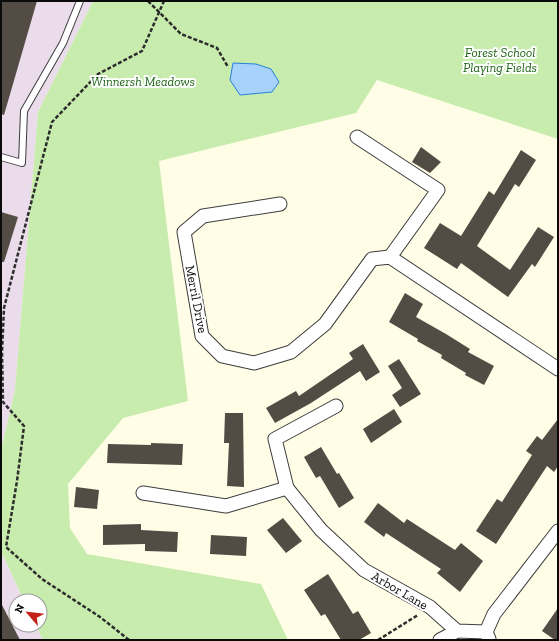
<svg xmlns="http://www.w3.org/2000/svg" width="559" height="641" font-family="'Zilla Slab',serif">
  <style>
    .industrial { fill: #eadcea }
    .green { fill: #c7ecae }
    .water { fill: #a6d2fb; stroke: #277fd8 }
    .building { fill: #534c45 }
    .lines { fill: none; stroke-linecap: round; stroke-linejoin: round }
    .lane-casing { stroke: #3d3d3d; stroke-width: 8 }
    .street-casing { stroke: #3d3d3d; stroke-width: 15 }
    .path { stroke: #2c2c2c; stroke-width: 2.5; stroke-dasharray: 4 2; stroke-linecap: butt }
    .lane { stroke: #fff; stroke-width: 6 }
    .street { stroke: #fff; stroke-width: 13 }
    .labels { text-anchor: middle; stroke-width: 4; stroke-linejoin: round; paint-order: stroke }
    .park-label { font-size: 13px; font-style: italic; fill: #1e6516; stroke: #fff }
    .street-label { font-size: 13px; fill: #0a0a0a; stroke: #fff }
  </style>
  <rect width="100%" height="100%" fill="#fffde6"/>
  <!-- industrial -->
  <g class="industrial">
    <polygon points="1,1 93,1 38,112 15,390 1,450"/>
    <polygon points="1,551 24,601 16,601 16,625 36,625 43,640 1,640"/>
  </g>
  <!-- green -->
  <polygon class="green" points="93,1 558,1 558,139 377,80 356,113 159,161 188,401 123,418 68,484 70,528 87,554 261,584 288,640 43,640 36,625 40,625 40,601 24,601 1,551 1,450 15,390 38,112"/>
  <!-- water -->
  <polygon class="water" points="233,63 256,64 271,69 279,82 272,92 240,95 230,80"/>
  <!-- building -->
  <g class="building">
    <polygon points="1,1 37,1 4,115 1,114"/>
    <polygon points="421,147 441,162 430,173 412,162"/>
    <polygon points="521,150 536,160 519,187 515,184 477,246 510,270 538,227 554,237 535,267 532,264 508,297 461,263 457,269 424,248 440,223 461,236 489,191 494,195"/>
    <polygon points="1,212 18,217 4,262 1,262"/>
    <polygon points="405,293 423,304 416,317 446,334 470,349 468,352 494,366 484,385 465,375 466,373 441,358 442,355 417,341 418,339 389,322"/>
    <polygon points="363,344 380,372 366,381 360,371 311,403 275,423 266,408 296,391 299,396 353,359 349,353"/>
    <polygon points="399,359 421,394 400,407 392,395 402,388 388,366"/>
    <polygon points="394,409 402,422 371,443 363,429"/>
    <polygon points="225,413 243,413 244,487 227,486 229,443 224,443"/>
    <polygon points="558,419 558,466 554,472 547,466 496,544 476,531 497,499 502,502 532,455 526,451 537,436 542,440"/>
    <polygon points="151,443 183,444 182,465 107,463 108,444 151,445"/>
    <polygon points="321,447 337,474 339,473 354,498 339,508 320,476 316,478 304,457"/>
    <polygon points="76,487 99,490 97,509 74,507"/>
    <polygon points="378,503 404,523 407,519 455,550 461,543 483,561 460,592 437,573 441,569 386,533 384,537 364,522"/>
    <polygon points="283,518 302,541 286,553 267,530"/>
    <polygon points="141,524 141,530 178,532 177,552 145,551 145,544 103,545 103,525"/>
    <polygon points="211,535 247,537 246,556 210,554"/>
    <polygon points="328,574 353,614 358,611 371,633 359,640 341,640 325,614 321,616 304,590"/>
    <polygon points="1,603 20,640 1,640"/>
    <polygon points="558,608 558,640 555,640 542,631"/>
  </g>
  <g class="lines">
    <!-- lane casing -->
    <g class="lane-casing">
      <polyline id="lane" points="1,157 22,163 24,111 63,43 80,1"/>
    </g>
    <!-- street casing -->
    <g class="street-casing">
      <g id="street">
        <polyline points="357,137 438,190 390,257"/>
        <polyline points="280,204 203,216 184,232 202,336 222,356 254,363 291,352 325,324 372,259 390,257 558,369"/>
        <polyline points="336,406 275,439 287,488 321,530 364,570 430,607 457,631 486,632"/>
        <polyline points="143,493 226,506 287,488"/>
        <polyline points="489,639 486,632 494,614 558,531"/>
        <polyline points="440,640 457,631"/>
      </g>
    </g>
    <!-- path -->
    <g class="path">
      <polyline points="148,1 181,34 217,48 228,67"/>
      <polyline points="129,640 100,617 42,579 6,547 17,481 24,426 3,402 2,352 4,308 52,122 98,74 142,51 164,1"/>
      <polyline points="378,640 418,615"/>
    </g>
    <!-- lane -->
    <use href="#lane" class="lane"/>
    <!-- street -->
    <use href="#street" class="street"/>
  </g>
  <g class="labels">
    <!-- park labels -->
    <g class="park-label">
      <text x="500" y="57">Forest School<tspan x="500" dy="15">Playing Fields</tspan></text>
      <text x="143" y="86">Winnersh Meadows</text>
    </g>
    <!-- street labels -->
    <g class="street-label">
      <text transform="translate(197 299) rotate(79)" y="5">Merril Drive</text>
      <text transform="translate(400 590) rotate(30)" y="5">Arbor Lane</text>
    </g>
  </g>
  <!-- border -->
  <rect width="559" height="641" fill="none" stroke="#0a0a0a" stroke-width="4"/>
  <!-- north arrow -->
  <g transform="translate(28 613) rotate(298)"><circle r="19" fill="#ffffff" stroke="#9d9d9d"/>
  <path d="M0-3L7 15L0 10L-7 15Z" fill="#c42218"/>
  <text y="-6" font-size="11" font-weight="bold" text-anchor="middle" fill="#0a0a0a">N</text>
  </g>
</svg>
